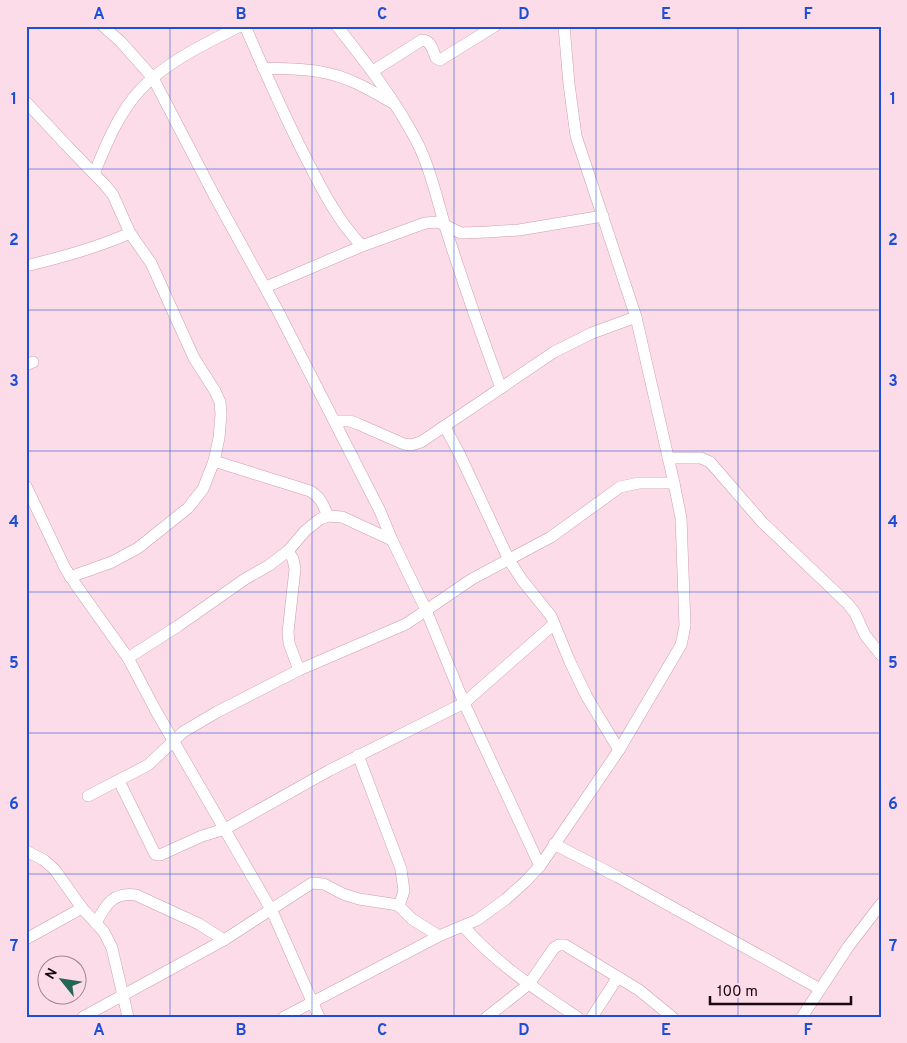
<svg xmlns="http://www.w3.org/2000/svg" width="907" height="1043" font-family="Overpass,sans-serif">
  <style>
    .lines { fill: none; stroke-linecap: round; stroke-linejoin: round }
    .minor-casing { stroke: #ce9fb1; stroke-width: 12 }
    .minor { stroke: #fff; stroke-width: 11 }
    .grid { fill: none; stroke: #1d4ed8; stroke-width: 1; stroke-opacity: 0.55 }
    .neatline { fill: none; stroke: #1d4ed8; stroke-width: 2 }
    .grid-label { font-size: 16px; text-anchor: middle; font-weight: bold; fill: #1d4ed8 }
  </style>
  <rect width="100%" height="100%" fill="#fbdce8"/>
  <g class="lines">
    <!-- minor casing -->
    <g class="minor-casing">
      <g id="minor">
        <polyline points="103,26 121,42 153,78 214,195 279,313 380,511 392,540 426,610 464,703 540,866"/>
        <path d="M245 26C265 72 285 118 308 162 323 192 339 222 362 246"/>
        <path d="M337 26C367 64 397 102 419 146 431 171 437 199 445 226 462 280 481 334 501 388"/>
        <path d="M263 68C282 69 302 68 321 72 347 76 370 90 393 103"/>
        <path d="M373 71 422 40C431 40 433 51 436 58L440 60 495 26"/>
        <polyline points="26,102 70,149 105,185 113,195 130,233 151,263 194,358 215,391 220,402 221,414 219,438 214,461 203,489 188,508 138,548 112,562 70,577"/>
        <path d="M94 174C106 145 118 114 140 90 167 61 205 44 240 26"/>
        <path d="M26 266C62 257 96 248 130 233"/>
        <polyline points="266,287 362,246 425,223 438,222 461,233 487,232 519,230 603,216"/>
        <polyline points="26,365 33,362"/>
        <polyline points="335,421 350,421 358,424 404,444 411,445 421,442 554,352 592,333 636,317"/>
        <polyline points="445,427 459,453 509,560 522,580 551,616 570,662 587,697 619,750"/>
        <polyline points="668,458 701,458 710,462 762,522 848,604 855,613 865,635 881,655"/>
        <path d="M214 461 310 491C321 497 323 505 328 516"/>
        <polyline points="26,486 65,568 76,585 128,658 156,711 272,911 319,1017"/>
        <polyline points="288,551 293,559 295,569 288,632 289,643 299,670"/>
        <polyline points="128,658 178,626 245,579 268,566 288,551 305,531 320,519 328,516 342,517 392,540"/>
        <polyline points="358,755 401,869 404,891 399,906"/>
        <polyline points="119,781 155,854 160,855 202,836 225,829 330,770 464,703 554,624"/>
        <polyline points="88,796 148,765 183,732 217,712 299,670 406,624 472,579 551,537 620,487 639,483 674,483"/>
        <polyline points="554,844 618,877 820,989"/>
        <polyline points="26,851 44,860 55,870 82,908 104,932 112,948 128,1017"/>
        <path d="M96 923C106 904 113 892 136 895L199 924 224 940"/>
        <path d="M463 926C498 965 534 988 577 1017"/>
        <polyline points="26,939 82,908"/>
        <polyline points="83,1017 224,940 312,883 324,884 343,894 359,899 392,904 399,906 412,919 439,936"/>
        <polyline points="284,1017 439,936 477,920 506,899 525,882 540,866 619,750 681,645 685,626 681,518 674,483 636,317 576,136 569,84 564,26"/>
        <polyline points="487,1017 529,984 554,948 559,945 565,945 639,990 672,1017"/>
        <polyline points="592,1017 618,977"/>
        <polyline points="802,1017 848,947 881,904"/>
      </g>
    </g>
    <!-- minor -->
    <use href="#minor" class="minor"/>
  </g>
  <!-- grid -->
  <path class="grid" d="M170 26V1017M312 26V1017M454 26V1017M596 26V1017M738 26V1017M26 169H881M26 310H881M26 451H881M26 592H881M26 733H881M26 874H881"/>
  <!-- border -->
  <rect width="907" height="1043" fill="none" stroke="#fbdce8" stroke-width="55"/>
  <!-- north arrow -->
  <g transform="translate(62 980) rotate(300)"><circle r="24" fill="#fbdce8" stroke="#a08791"/>
  <path d="M0-4L9 19L0 12L-9 19Z" fill="#246656"/>
  <text y="-8" font-size="14" font-weight="bold" text-anchor="middle" fill="#18080f">N</text>
  </g>
  <!-- scale -->
  <path d="M710 996v8h141v-8" fill="none" stroke="#18080f" stroke-width="2.5"/>
  <text x="717" y="996" font-size="15" fill="#18080f" stroke="#fbdce8" stroke-width="4" paint-order="stroke">100 m</text>
  <rect x="28" y="28" width="852" height="988" class="neatline"/>
  <g class="grid-label">
    <text x="99" y="19">A</text>
    <text x="241" y="19">B</text>
    <text x="382" y="19">C</text>
    <text x="524" y="19">D</text>
    <text x="666" y="19">E</text>
    <text x="808" y="19">F</text>
    <text x="14" y="104">1</text>
    <text x="893" y="104">1</text>
    <text x="14" y="245">2</text>
    <text x="893" y="245">2</text>
    <text x="14" y="386">3</text>
    <text x="893" y="386">3</text>
    <text x="14" y="527">4</text>
    <text x="893" y="527">4</text>
    <text x="14" y="668">5</text>
    <text x="893" y="668">5</text>
    <text x="14" y="809">6</text>
    <text x="893" y="809">6</text>
    <text x="14" y="951">7</text>
    <text x="893" y="951">7</text>
    <text x="99" y="1035">A</text>
    <text x="241" y="1035">B</text>
    <text x="382" y="1035">C</text>
    <text x="524" y="1035">D</text>
    <text x="666" y="1035">E</text>
    <text x="808" y="1035">F</text>
  </g>
</svg>
